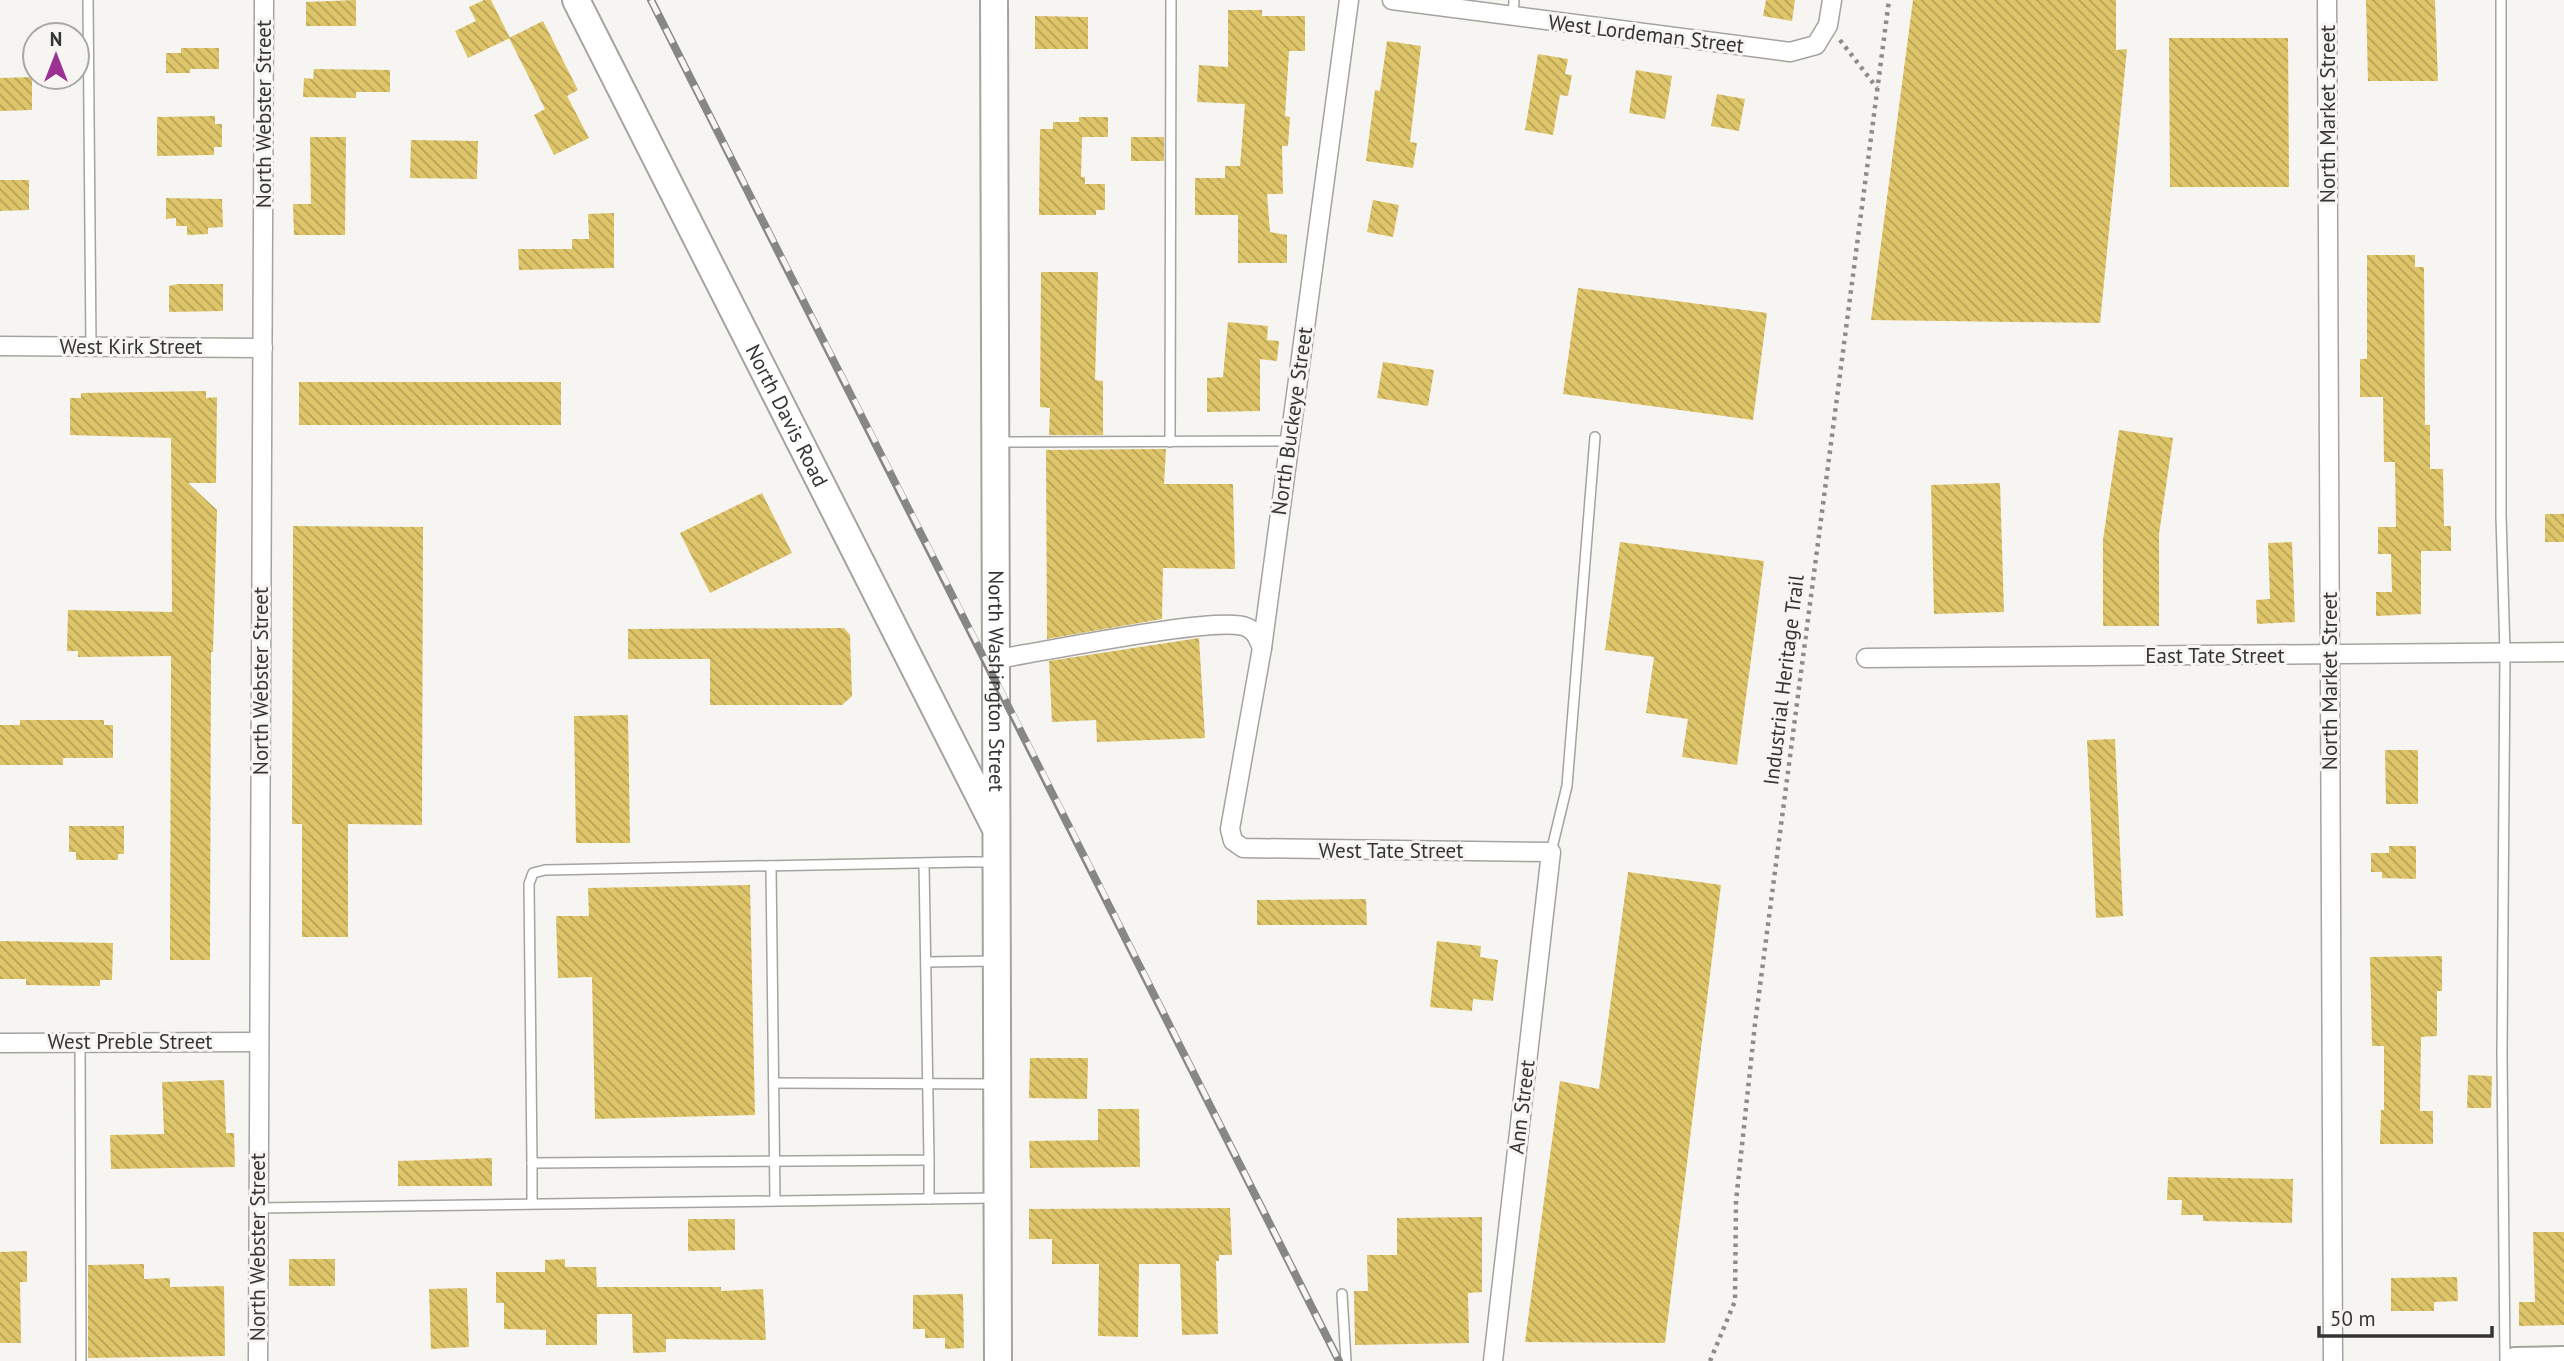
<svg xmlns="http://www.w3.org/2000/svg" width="2564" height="1361" font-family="'PT Sans',sans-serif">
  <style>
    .building { fill: url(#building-back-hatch) }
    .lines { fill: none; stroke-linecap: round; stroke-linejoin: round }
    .lane-casing { stroke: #a4a39f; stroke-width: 12 }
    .street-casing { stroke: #a4a39f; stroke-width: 21 }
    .secondary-casing { stroke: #a4a39f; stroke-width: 30 }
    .path { stroke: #8d8c89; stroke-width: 4.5; stroke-dasharray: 3.5 5; stroke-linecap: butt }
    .lane { stroke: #fff; stroke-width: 9 }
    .street { stroke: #fff; stroke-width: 18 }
    .secondary { stroke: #fff; stroke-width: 26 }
    .rail-casing { stroke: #878784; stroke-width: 8 }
    .rail { stroke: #f7f5f1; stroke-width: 5; stroke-dasharray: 16; stroke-linecap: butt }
    .labels { text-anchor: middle; stroke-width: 6; stroke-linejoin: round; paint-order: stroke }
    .street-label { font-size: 21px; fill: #353533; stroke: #f7f5f1 }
  </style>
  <defs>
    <pattern id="building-back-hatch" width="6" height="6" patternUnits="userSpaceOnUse" patternTransform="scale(1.75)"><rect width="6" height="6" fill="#dfc569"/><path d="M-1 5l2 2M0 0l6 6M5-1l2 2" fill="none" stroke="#b6a157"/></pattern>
  </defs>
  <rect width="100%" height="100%" fill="#f7f5f1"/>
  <!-- building -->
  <g class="building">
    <polygon points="356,0 356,26 306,26 306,2"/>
    <polygon points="484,0 491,0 510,38 468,58 455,31 476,21 469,7"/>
    <polygon points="1766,0 1795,0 1792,21 1763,16"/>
    <polygon points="1913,0 2116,0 2116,50 2127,49 2100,323 1871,320"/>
    <polygon points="2366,0 2435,0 2438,81 2368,81"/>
    <polygon points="1228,10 1262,10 1262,16 1305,16 1305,51 1289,51 1285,116 1290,117 1288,146 1282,146 1283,194 1267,194 1270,232 1287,235 1287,263 1238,263 1238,215 1195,215 1195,178 1225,178 1225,166 1240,166 1245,104 1197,102 1199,65 1228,67"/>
    <polygon points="1035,16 1088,17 1088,49 1035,49"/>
    <polygon points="543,21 578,90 567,96 589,138 554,155 534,115 545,109 509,38"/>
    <polygon points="2169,38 2288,38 2289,187 2170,187"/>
    <polygon points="1387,41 1421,46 1410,142 1417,143 1413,168 1366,161 1375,90 1380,91"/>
    <polygon points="181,48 219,48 219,69 190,69 190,73 166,73 166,53 181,53"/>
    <polygon points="1538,54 1568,59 1565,74 1572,75 1568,96 1560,95 1553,135 1525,130"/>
    <polygon points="314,69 390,70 390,92 356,92 356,98 303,97 304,78 313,79"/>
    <polygon points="1636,70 1672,76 1665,119 1629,113"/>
    <polygon points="32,77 32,110 0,111 0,78"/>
    <polygon points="1717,94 1745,99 1739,131 1711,126"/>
    <polygon points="215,116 215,124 222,124 222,147 214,147 214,155 157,156 157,117"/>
    <polygon points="1079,117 1108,117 1108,137 1082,137 1081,177 1085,177 1085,184 1105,184 1105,210 1096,210 1096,215 1039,215 1040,129 1053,129 1053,122 1079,122"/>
    <polygon points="310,137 346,137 345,235 294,235 293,204 311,204"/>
    <rect x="1131" y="137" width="33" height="24"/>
    <polygon points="411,140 478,141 477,179 410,178"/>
    <polygon points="0,180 29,180 29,210 0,211"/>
    <polygon points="166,198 222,199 223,227 208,228 208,234 187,235 187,226 176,226 176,218 166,219"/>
    <polygon points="1373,200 1399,205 1393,237 1367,232"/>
    <polygon points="614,213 614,268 519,270 518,249 572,249 572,239 589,239 588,214"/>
    <polygon points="2367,255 2415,255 2415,267 2424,267 2425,425 2430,425 2430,469 2443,469 2444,526 2451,526 2451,551 2421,551 2421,614 2376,616 2376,592 2392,592 2391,554 2378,554 2378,527 2396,527 2395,462 2384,462 2383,397 2360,397 2360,359 2367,359"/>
    <polygon points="1041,272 1098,272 1095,380 1103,381 1103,435 1049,435 1050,408 1040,407"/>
    <polygon points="178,284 223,284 223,311 169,312 169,286"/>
    <polygon points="1578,288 1767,313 1753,420 1563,394"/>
    <polygon points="1228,322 1268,326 1267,340 1279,341 1277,361 1260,359 1260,411 1207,412 1207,378 1223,377"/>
    <polygon points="1383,362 1434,370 1428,406 1377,398"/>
    <rect x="299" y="382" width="262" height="43"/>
    <polygon points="206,391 206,398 217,397 216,483 188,483 217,510 213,652 211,652 210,960 170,960 171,656 78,657 78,651 67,651 68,610 172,612 171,438 70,435 70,398 81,398 81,393"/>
    <polygon points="2119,430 2173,438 2159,534 2159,626 2103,626 2103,540"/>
    <polygon points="1166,449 1164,484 1233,484 1235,569 1163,568 1162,619 1047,639 1046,450"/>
    <polygon points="2000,483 2004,612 1934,614 1931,485"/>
    <polygon points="762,493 792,553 710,593 680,533"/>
    <rect x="2545" y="514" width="19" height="28"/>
    <polygon points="293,526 423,527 422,825 348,824 348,937 302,937 302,824 292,824"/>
    <polygon points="1620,542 1764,561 1737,765 1682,757 1688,719 1646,713 1654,657 1605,650"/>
    <polygon points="2292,542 2295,622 2257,624 2256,600 2270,599 2268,543"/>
    <polygon points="844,628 850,635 852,696 842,705 710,705 710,659 628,659 628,629"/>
    <polygon points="1199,638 1205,738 1097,742 1096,720 1052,722 1049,661"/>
    <polygon points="628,715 630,843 576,843 574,716"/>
    <polygon points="20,720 104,720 104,725 113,725 113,758 63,758 63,765 0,765 0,725 20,725"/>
    <polygon points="2115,739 2123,916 2096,918 2087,740"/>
    <polygon points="2385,750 2418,750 2418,804 2386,804"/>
    <polygon points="69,826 124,826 124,854 118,854 118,860 76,860 76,852 69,852"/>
    <polygon points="2389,846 2416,846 2416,879 2382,878 2382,872 2371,872 2371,853 2389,853"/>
    <polygon points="1628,872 1721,885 1665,1343 1525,1342 1560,1081 1599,1089"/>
    <polygon points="750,885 755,1115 595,1119 592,977 558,978 556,916 589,916 588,888"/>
    <polygon points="1366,899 1367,925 1257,925 1257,900"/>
    <polygon points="0,941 113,943 112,980 100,980 100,986 26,985 26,979 0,979"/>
    <polygon points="1437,941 1481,946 1480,957 1498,960 1493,1001 1473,999 1472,1011 1430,1007"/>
    <polygon points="2442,956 2442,991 2437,991 2437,1036 2421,1037 2420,1111 2433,1111 2433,1144 2380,1144 2381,1110 2384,1110 2384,1046 2372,1046 2370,957"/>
    <polygon points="1030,1058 1088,1058 1087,1099 1029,1098"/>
    <polygon points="2468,1075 2492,1076 2491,1108 2467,1108"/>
    <polygon points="224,1080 226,1133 234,1133 235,1167 111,1169 110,1135 164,1134 162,1082"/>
    <polygon points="1098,1109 1139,1109 1140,1167 1030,1168 1029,1141 1098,1140"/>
    <polygon points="492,1158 492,1186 398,1186 398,1161"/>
    <polygon points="2168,1177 2293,1179 2292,1223 2203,1221 2203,1215 2181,1215 2182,1200 2167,1200"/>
    <polygon points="1230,1208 1232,1255 1219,1255 1219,1261 1216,1261 1218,1334 1182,1335 1180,1264 1139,1264 1138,1337 1098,1336 1099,1264 1052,1264 1052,1239 1029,1239 1029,1209"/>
    <polygon points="1482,1217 1482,1292 1468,1293 1469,1343 1355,1345 1354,1291 1368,1291 1367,1255 1397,1255 1397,1218"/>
    <polygon points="688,1219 735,1219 735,1250 688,1251"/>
    <polygon points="2533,1232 2564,1232 2564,1325 2519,1326 2519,1302 2535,1302"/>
    <polygon points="27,1251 27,1282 20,1282 21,1343 0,1343 0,1252"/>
    <rect x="289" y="1259" width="46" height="27"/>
    <polygon points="565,1259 565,1267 596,1267 597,1287 721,1287 721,1291 763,1289 766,1340 666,1339 666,1352 633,1353 632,1314 597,1314 597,1345 546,1345 546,1330 504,1329 504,1303 496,1303 496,1272 545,1272 545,1260"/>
    <polygon points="144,1264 144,1279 170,1278 170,1287 224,1286 225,1356 88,1358 88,1265"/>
    <polygon points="2457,1277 2458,1301 2434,1302 2434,1311 2391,1311 2391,1278"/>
    <polygon points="467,1288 469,1347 431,1349 429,1289"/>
    <polygon points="963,1294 964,1348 945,1349 945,1338 925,1338 925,1329 913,1329 913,1295"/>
  </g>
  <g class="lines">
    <!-- lane casing -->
    <g class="lane-casing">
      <g id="lane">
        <polyline points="88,0 91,347"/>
        <polyline points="2501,0 2501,516 2505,653 2502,1054 2505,1361"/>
        <polyline points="1513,17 1514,0"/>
        <polyline points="997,442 1290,441"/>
        <polyline points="1170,442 1171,0"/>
        <polyline points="1551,852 1567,786 1595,437"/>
        <polyline points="924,863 929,1160 532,1163 529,884 533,873 545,870 967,862 995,862"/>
        <polyline points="771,866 775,1200"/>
        <polyline points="926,962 994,961"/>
        <polyline points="80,1042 81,1361"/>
        <polyline points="774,1083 996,1084"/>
        <polyline points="929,1199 929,1160"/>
        <polyline points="532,1203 532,1163"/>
        <polyline points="258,1208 994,1198"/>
        <polyline points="1342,1294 1346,1361"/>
      </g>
    </g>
    <!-- street casing -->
    <g class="street-casing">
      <g id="street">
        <polyline points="1349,0 1262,648 1230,829 1233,841 1243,848 1551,852 1493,1361"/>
        <polyline points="1392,0 1790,52 1816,45 1828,25 1832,0"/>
        <polyline points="2327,0 2333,1361"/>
        <polyline points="0,346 263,348"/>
        <polyline points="1866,658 2564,652"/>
        <path d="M996 659C1038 653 1219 615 1246 627 1256 631 1258 639 1262 648"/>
        <polyline points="0,1043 259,1042"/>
        <polyline points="258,1361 264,0"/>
      </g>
    </g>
    <!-- secondary casing -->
    <g class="secondary-casing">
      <g id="secondary">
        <path id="s1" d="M576 0 994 825"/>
        <path id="s2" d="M994 0 998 1361"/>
        <polyline points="2515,1361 2564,1360"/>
      </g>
    </g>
    <!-- path -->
    <g class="path">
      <polyline points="1840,40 1877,88"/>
      <polyline points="1710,1361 1735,1301 1736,1201 1755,1024 1889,0"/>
    </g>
    <!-- lane -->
    <use href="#lane" class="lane"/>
    <!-- street -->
    <use href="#street" class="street"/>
    <!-- secondary -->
    <use href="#secondary" class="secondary"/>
    <!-- rail casing -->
    <g class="rail-casing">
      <path id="rail" d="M651 0C882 453 1111 907 1339 1361"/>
    </g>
    <!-- rail -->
    <use href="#rail" class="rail"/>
  </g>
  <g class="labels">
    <!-- street labels -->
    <g class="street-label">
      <text transform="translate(1646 34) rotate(7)" y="7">West Lordeman Street</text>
      <text transform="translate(264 114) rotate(-90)" y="7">North Webster Street</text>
      <text transform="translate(2328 114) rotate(-90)" y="7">North Market Street</text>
      <text x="131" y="354">West Kirk Street</text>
      <text dy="7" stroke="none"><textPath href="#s1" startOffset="466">North Davis Road</textPath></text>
      <text transform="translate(1292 421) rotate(-82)" y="7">North Buckeye Street</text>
      <text x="2215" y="663">East Tate Street</text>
      <text transform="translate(1784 680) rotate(-83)" y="7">Industrial Heritage Trail</text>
      <text transform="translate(261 681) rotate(-90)" y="7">North Webster Street</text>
      <text dy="7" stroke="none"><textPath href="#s2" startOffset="681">North Washington Street</textPath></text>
      <text transform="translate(2330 681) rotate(-90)" y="7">North Market Street</text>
      <text x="1391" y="858">West Tate Street</text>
      <text x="130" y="1049">West Preble Street</text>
      <text transform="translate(1522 1107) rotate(-83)" y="7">Ann Street</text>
      <text transform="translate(258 1247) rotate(-90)" y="7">North Webster Street</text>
    </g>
  </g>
  <!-- north arrow -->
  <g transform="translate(56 56)"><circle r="33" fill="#f7f5f1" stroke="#a9a8a5" stroke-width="2"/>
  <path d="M0-5L12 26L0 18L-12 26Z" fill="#9a3193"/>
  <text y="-10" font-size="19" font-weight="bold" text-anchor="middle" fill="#353533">N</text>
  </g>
  <!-- scale -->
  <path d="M2319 1326v10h173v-10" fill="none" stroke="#353533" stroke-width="3.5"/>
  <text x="2330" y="1326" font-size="21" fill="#353533" stroke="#f7f5f1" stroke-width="5" paint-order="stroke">50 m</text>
</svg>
